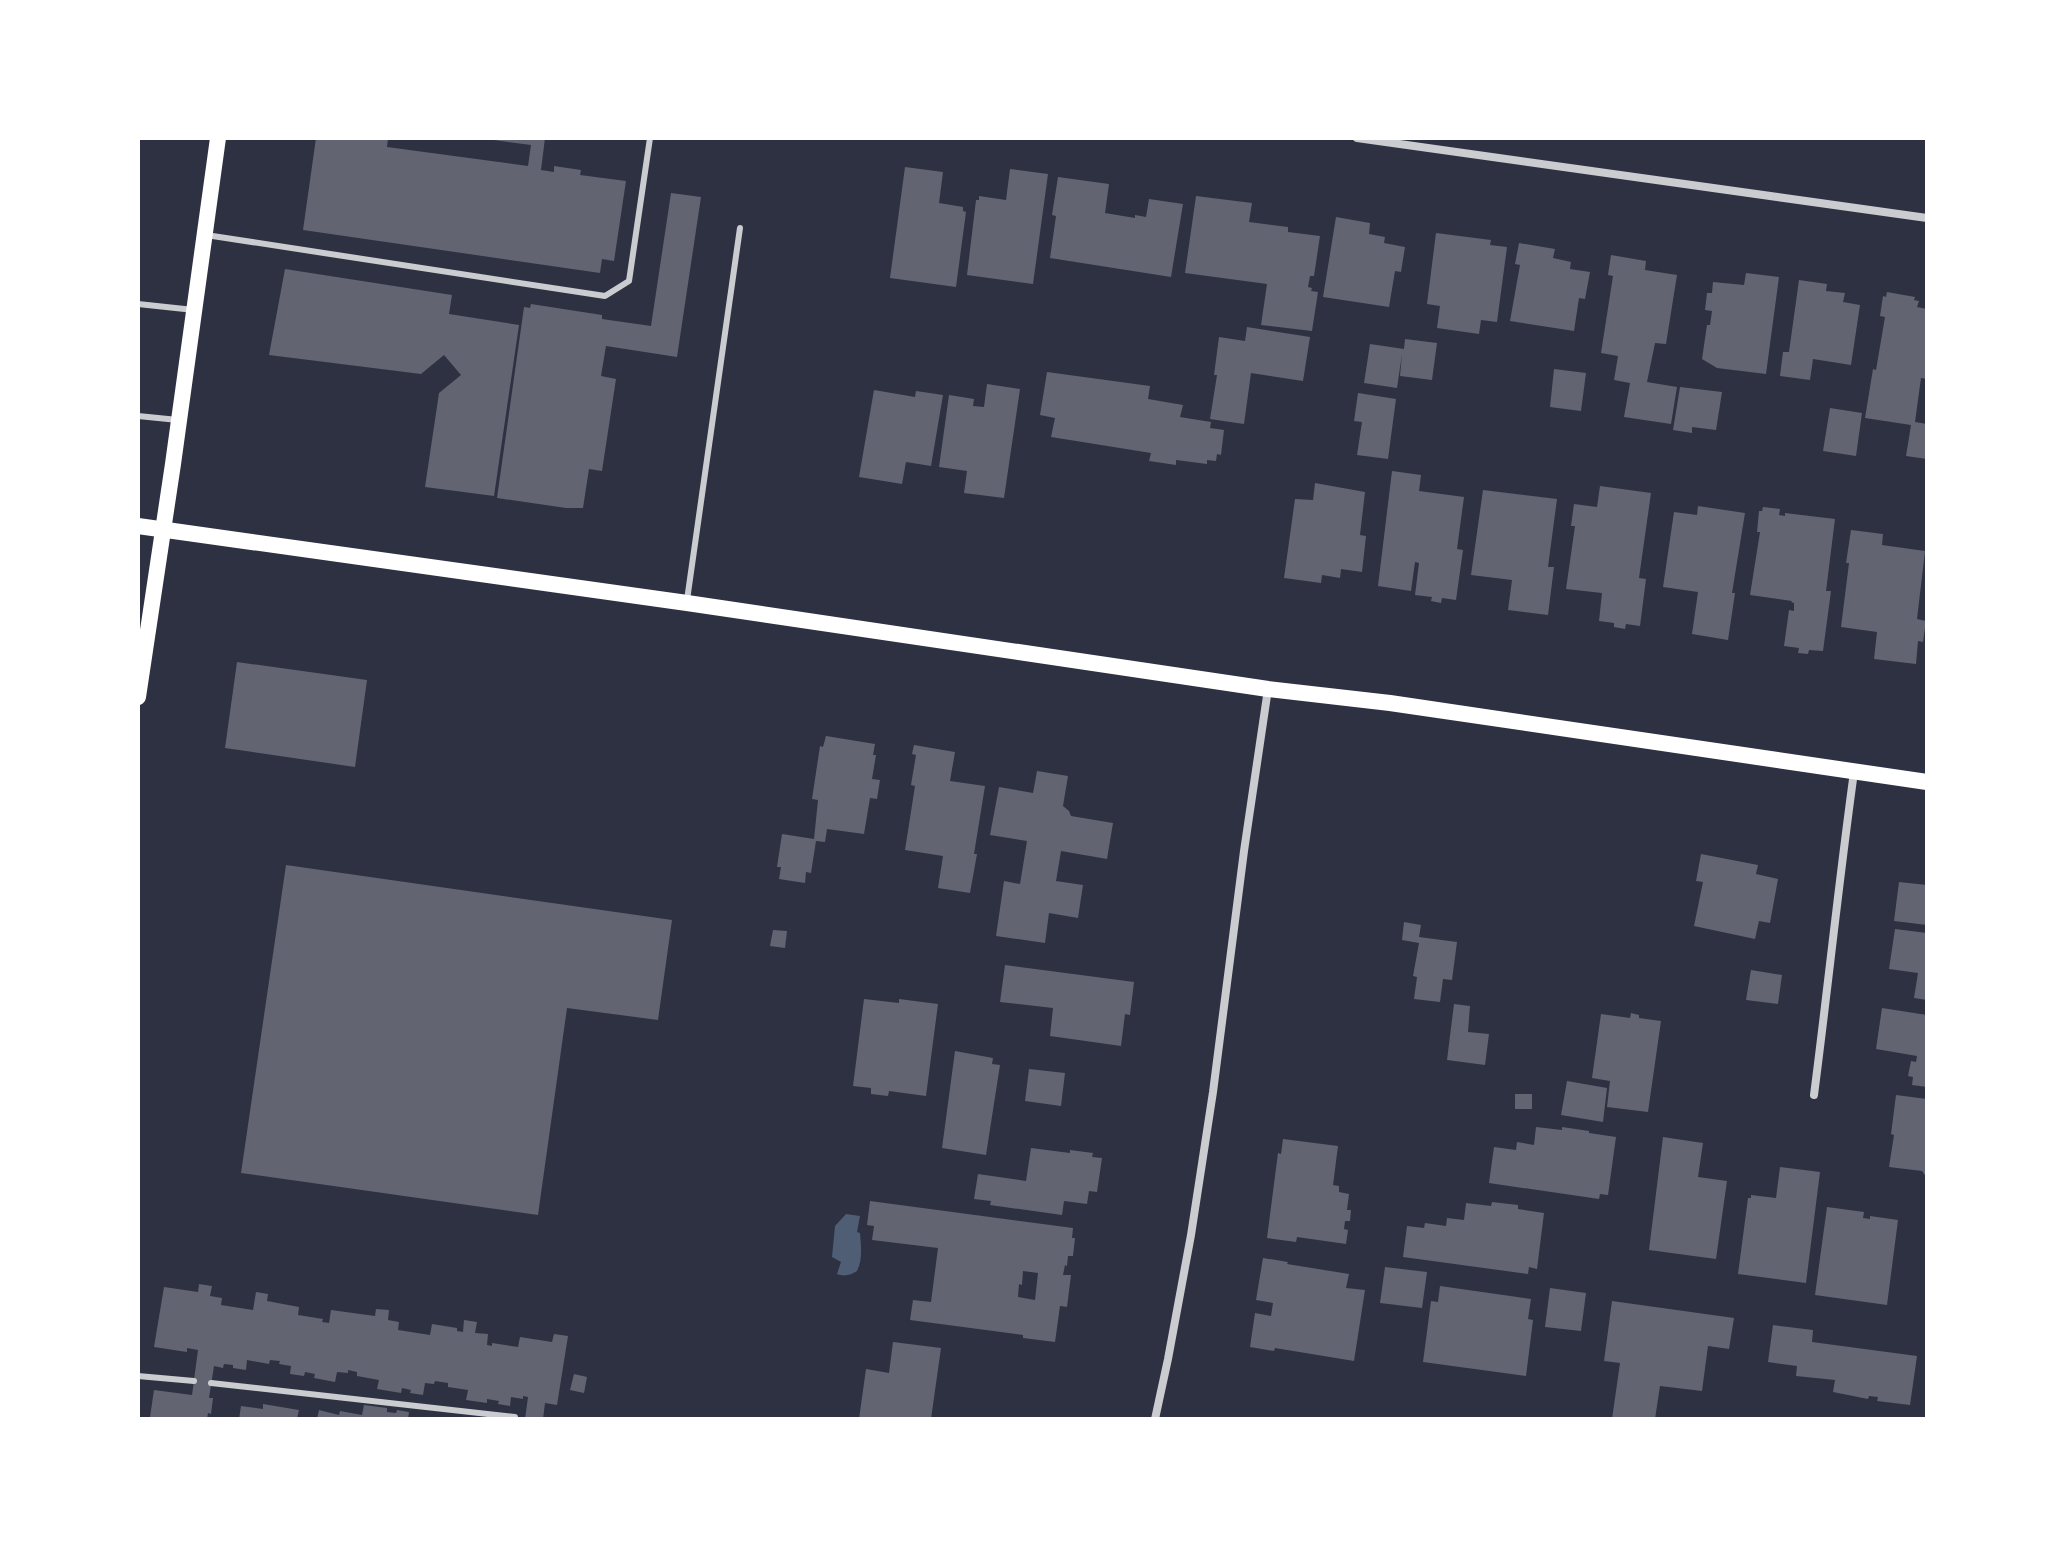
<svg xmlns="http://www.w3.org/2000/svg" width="2065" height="1557" font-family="'Golos Text',sans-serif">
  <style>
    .water { fill: #4f5d75 }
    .building { fill: #626471; fill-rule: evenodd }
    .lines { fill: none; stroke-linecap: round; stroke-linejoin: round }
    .service { stroke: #caccd0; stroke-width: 6 }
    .minor { stroke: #caccd0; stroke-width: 8 }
    .secondary { stroke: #fff; stroke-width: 16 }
  </style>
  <rect width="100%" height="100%" fill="#2d3142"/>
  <!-- water -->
  <path class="water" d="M846 1214 860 1216 857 1232 860 1233C861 1245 863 1259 857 1271 851 1275 845 1277 837 1274L841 1262 832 1257 835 1226Z"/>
  <!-- building -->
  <g class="building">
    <polygon points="316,138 388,138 387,147 528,166 531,145 494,140 494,138 545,138 541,170 554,172 554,166 581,170 580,175 626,181 614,261 602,259 600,273 303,230"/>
    <polygon points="905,167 943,172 939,203 963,207 963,211 966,212 956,287 890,278"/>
    <polygon points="1010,169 1048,174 1033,284 967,275 976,200 979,200 979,196 1006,200"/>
    <polygon points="1058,177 1109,184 1105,213 1135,218 1135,215 1146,217 1149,199 1183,204 1171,277 1050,258 1056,216 1052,215"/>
    <polygon points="671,193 701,197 677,357 606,346 601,376 616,379 602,471 589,469 583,508 566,508 497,498 524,307 530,308 531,304 602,315 602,319 651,326"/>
    <polygon points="1196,196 1252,203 1249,222 1288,227 1288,232 1320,236 1314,276 1310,276 1308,287 1312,288 1311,291 1318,292 1312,331 1261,325 1267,284 1185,273"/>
    <polygon points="1336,217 1370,223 1369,234 1385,237 1384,243 1405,247 1401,272 1395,271 1389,307 1323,297"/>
    <polygon points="1436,233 1491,240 1490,245 1507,247 1497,322 1481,320 1479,334 1437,328 1440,306 1427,304"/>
    <polygon points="1519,243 1555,249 1553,258 1571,262 1570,269 1590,272 1585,299 1579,298 1574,331 1510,321 1520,265 1515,264"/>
    <polygon points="1611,255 1646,261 1645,270 1677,275 1666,344 1655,343 1647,382 1677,387 1671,424 1624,417 1630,383 1614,380 1618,356 1601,353 1613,276 1608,275"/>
    <polygon points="285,269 452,295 449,314 519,325 494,496 425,487 439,393 461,375 444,355 421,374 269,355"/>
    <polygon points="1746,273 1779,277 1766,374 1717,368 1702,359 1707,325 1710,325 1712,311 1705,310 1707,293 1712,293 1713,282 1744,285"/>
    <polygon points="1799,280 1827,284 1826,291 1845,293 1843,302 1860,305 1851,365 1813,359 1810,380 1780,376 1783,352 1789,352"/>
    <polygon points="1887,292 1915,297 1914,300 1919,301 1917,307 1927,309 1927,379 1921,378 1915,422 1927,424 1927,459 1906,456 1911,425 1865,418 1873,369 1876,370 1885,317 1880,316 1883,296 1886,297"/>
    <polygon points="1247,327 1310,337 1303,381 1251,373 1244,424 1210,419 1217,375 1214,375 1219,337 1245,341"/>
    <polygon points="1405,339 1437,343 1432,380 1400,376 1402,354 1397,388 1364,383 1370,344 1404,349"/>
    <polygon points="1554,369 1586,373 1581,411 1550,407"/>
    <polygon points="1047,372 1150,386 1148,399 1183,405 1180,417 1211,422 1210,428 1224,430 1221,455 1217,454 1216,461 1207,460 1207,464 1176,460 1176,465 1149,461 1151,453 1051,437 1055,418 1040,415"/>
    <polygon points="987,384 1020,389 1004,498 964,493 967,471 939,467 949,395 974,399 973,406 984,407"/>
    <polygon points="1680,387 1722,392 1716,430 1692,427 1692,433 1673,430"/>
    <polygon points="874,390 915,397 916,391 943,395 931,466 906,462 902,484 859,477"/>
    <polygon points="1358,393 1396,399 1388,459 1357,455 1362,422 1354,421"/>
    <polygon points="1830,408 1862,413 1856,456 1823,451"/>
    <polygon points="1392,471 1421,475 1419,491 1464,497 1457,549 1463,550 1456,600 1442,598 1441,603 1431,601 1432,597 1415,595 1419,563 1415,562 1411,591 1378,586"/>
    <polygon points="1315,483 1365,492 1360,535 1366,536 1362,572 1341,569 1340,578 1322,575 1321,583 1284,578 1295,499 1313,500"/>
    <polygon points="1600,486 1651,493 1639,578 1646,579 1640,626 1626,624 1625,629 1614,627 1614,623 1599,621 1602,593 1566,589 1575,526 1571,526 1574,504 1597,507"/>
    <polygon points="1483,490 1557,499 1548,567 1554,567 1548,615 1508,610 1512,580 1471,575"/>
    <polygon points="1698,506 1745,513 1732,593 1735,593 1728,640 1692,634 1698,592 1663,587 1674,512 1697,515"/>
    <polygon points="1763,507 1780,509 1779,515 1785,516 1785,513 1835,519 1826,591 1831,591 1823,651 1809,650 1808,654 1798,653 1799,648 1784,646 1789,610 1794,611 1794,603 1791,602 1792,601 1750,595 1760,532 1757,532 1759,511 1762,511"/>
    <polygon points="1851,530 1883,534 1882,545 1925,551 1917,619 1926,621 1923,642 1918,641 1916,664 1874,659 1877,632 1841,627 1849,563 1846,563"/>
    <polygon points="237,662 367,680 355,767 225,748"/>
    <polygon points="826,736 875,744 873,755 876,755 872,779 880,780 877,799 870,798 864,834 827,829 825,842 816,841 811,873 806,872 805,883 779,879 781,867 777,867 782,834 814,839 818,800 812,799 820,746 823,747"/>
    <polygon points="914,745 955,752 950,781 985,786 974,854 977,854 970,893 938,888 943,856 905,850 915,786 911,785 916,755 912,754"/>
    <polygon points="1037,771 1068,776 1063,806 1069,811 1071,816 1113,823 1107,859 1061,851 1056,881 1083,885 1078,918 1049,913 1045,943 996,936 1004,881 1020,884 1027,841 990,835 999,787 1033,793"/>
    <polygon points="1701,854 1758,865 1756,874 1778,879 1770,923 1759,921 1755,939 1694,926 1703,882 1696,881"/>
    <polygon points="286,865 672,920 658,1020 567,1008 538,1215 241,1173"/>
    <polygon points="1899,882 1927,885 1927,925 1894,921"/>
    <polygon points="1404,922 1421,925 1419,937 1457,942 1452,980 1443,979 1440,1002 1414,999 1417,977 1413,976 1419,943 1402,940"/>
    <polygon points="1895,929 1927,933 1927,1000 1914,998 1918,973 1889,969"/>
    <polygon points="773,930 787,931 785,948 770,946"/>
    <polygon points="1005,965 1134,982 1130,1015 1125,1014 1121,1046 1050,1036 1053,1008 1000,1002"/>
    <polygon points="1751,970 1782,975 1778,1004 1746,1000"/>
    <polygon points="864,999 899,1003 899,999 938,1004 926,1096 889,1091 888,1096 871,1094 871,1088 853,1086"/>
    <polygon points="1454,1004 1470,1006 1468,1032 1489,1034 1485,1065 1447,1060"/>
    <polygon points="1882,1008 1927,1015 1927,1087 1912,1085 1913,1077 1908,1076 1911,1061 1916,1062 1917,1056 1876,1049"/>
    <polygon points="1631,1013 1639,1015 1639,1018 1661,1021 1648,1112 1607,1107 1610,1081 1592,1078 1601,1014 1630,1018"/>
    <polygon points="955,1051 993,1058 992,1064 1000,1065 986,1155 942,1148"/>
    <polygon points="1029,1069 1065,1073 1061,1106 1025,1101"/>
    <polygon points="1567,1081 1607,1088 1603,1122 1561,1115"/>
    <rect x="1515" y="1094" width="17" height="15"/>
    <polygon points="1896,1095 1927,1099 1927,1178 1922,1171 1889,1167 1894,1135 1891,1134"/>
    <polygon points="1536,1127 1562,1130 1562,1127 1589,1131 1589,1133 1616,1137 1608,1195 1600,1194 1599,1199 1489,1183 1494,1147 1516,1150 1517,1142 1534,1145"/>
    <polygon points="1663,1137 1703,1143 1698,1177 1727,1181 1716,1259 1649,1250"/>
    <polygon points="1283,1139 1338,1146 1333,1185 1339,1186 1339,1192 1349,1194 1347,1210 1351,1210 1350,1221 1345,1221 1344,1229 1348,1230 1346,1244 1297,1237 1296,1242 1267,1238 1278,1153 1281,1154"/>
    <polygon points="1031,1148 1070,1153 1070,1150 1093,1153 1092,1157 1102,1158 1097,1192 1089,1191 1087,1204 1064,1201 1062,1215 990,1205 991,1201 974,1199 978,1174 1026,1181"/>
    <polygon points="1780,1167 1820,1172 1806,1283 1738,1274 1748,1198 1751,1198 1751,1195 1776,1198"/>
    <path d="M870 1201 1073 1228 1072 1238H1075L1073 1256H1068L1067 1266 1065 1265 1063 1275H1071L1067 1307 1060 1306 1055 1342 1023 1338V1335L910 1320 913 1300 931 1302 938 1248 872 1240 874 1226 867 1225ZM1023 1271 1038 1273 1035 1300 1018 1297 1019 1284 1022 1285Z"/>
    <polygon points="1492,1202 1518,1205 1518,1209 1544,1213 1537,1269 1529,1267 1528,1274 1403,1257 1407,1226 1424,1228 1425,1223 1446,1226 1447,1218 1464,1220 1466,1203 1491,1206"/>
    <polygon points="1827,1207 1864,1212 1863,1218 1870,1219 1870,1216 1898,1220 1887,1305 1815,1295"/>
    <polygon points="1263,1258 1288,1262 1287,1264 1349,1274 1346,1288 1365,1290 1354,1361 1275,1348 1274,1351 1250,1347 1255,1313 1271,1316 1273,1303 1256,1300"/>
    <polygon points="1385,1267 1427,1272 1422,1308 1380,1303"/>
    <polygon points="199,1284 212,1286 210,1296 222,1298 221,1305 253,1310 256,1292 268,1294 267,1301 299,1307 298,1315 323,1319 322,1322 329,1323 331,1310 375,1316 376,1309 389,1310 388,1320 399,1322 398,1330 430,1335 432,1324 457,1328 457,1331 463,1332 464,1320 477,1322 475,1333 488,1334 487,1345 492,1346 492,1343 518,1347 520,1337 552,1342 554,1334 568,1336 557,1405 545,1403 543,1419 525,1419 528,1397 523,1396 523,1399 511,1397 510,1406 498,1404 499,1401 487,1399 487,1403 466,1400 468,1390 448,1387 448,1383 435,1381 434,1384 425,1383 423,1395 410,1393 411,1390 402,1388 401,1393 377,1389 379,1380 357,1376 357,1372 348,1370 348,1373 337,1372 335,1382 314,1378 315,1374 305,1372 304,1376 290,1374 291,1366 279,1364 280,1361 270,1360 269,1364 247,1360 246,1370 233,1368 233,1365 224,1364 223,1368 214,1366 209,1398 213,1398 211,1414 208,1413 207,1419 153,1419 150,1417 154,1390 192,1395 198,1350 187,1348 187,1352 154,1347 164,1287 198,1292"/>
    <polygon points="1440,1286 1531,1299 1528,1319 1533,1320 1526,1376 1423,1362 1431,1301 1438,1302"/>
    <polygon points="1550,1288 1586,1293 1581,1331 1545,1327"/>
    <polygon points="1612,1301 1734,1318 1729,1349 1708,1346 1702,1391 1660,1386 1655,1419 1612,1419 1620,1363 1604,1361"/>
    <polygon points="1773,1325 1813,1330 1812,1342 1917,1356 1910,1405 1877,1401 1878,1397 1869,1396 1868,1399 1833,1392 1835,1380 1796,1376 1797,1366 1768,1362"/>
    <polygon points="893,1342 941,1348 931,1419 859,1419 866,1369 889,1373"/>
    <polygon points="574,1374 587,1377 584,1393 570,1390"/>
    <polygon points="263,1404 299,1410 297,1419 239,1419 241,1406 263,1409"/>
    <polygon points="364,1405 387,1408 387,1412 396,1413 397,1410 409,1412 408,1419 317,1419 319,1410 339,1415 340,1411 362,1415"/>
  </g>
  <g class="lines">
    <!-- service -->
    <g class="service">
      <polyline points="206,235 605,296 629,281 650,138"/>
      <polyline points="138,304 194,310"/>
      <polyline points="138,416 178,420"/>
      <polyline points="687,600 740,228"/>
      <polyline points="138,1376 194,1381"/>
      <polyline points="211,1383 515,1417"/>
    </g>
    <!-- minor -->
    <g class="minor">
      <polyline points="1357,138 1927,218"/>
      <path d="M1814 1095C1828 987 1839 880 1854 772"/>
      <polyline points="1155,1419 1168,1359 1191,1235 1213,1092 1244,851 1268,689"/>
    </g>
    <!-- secondary -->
    <g class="secondary">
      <polyline points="138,526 687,603 1268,689 1390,703 1927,782"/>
      <polyline points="138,697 173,464 218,138"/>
    </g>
  </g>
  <!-- border -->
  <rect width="2065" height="1557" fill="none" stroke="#ffffff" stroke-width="280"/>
</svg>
